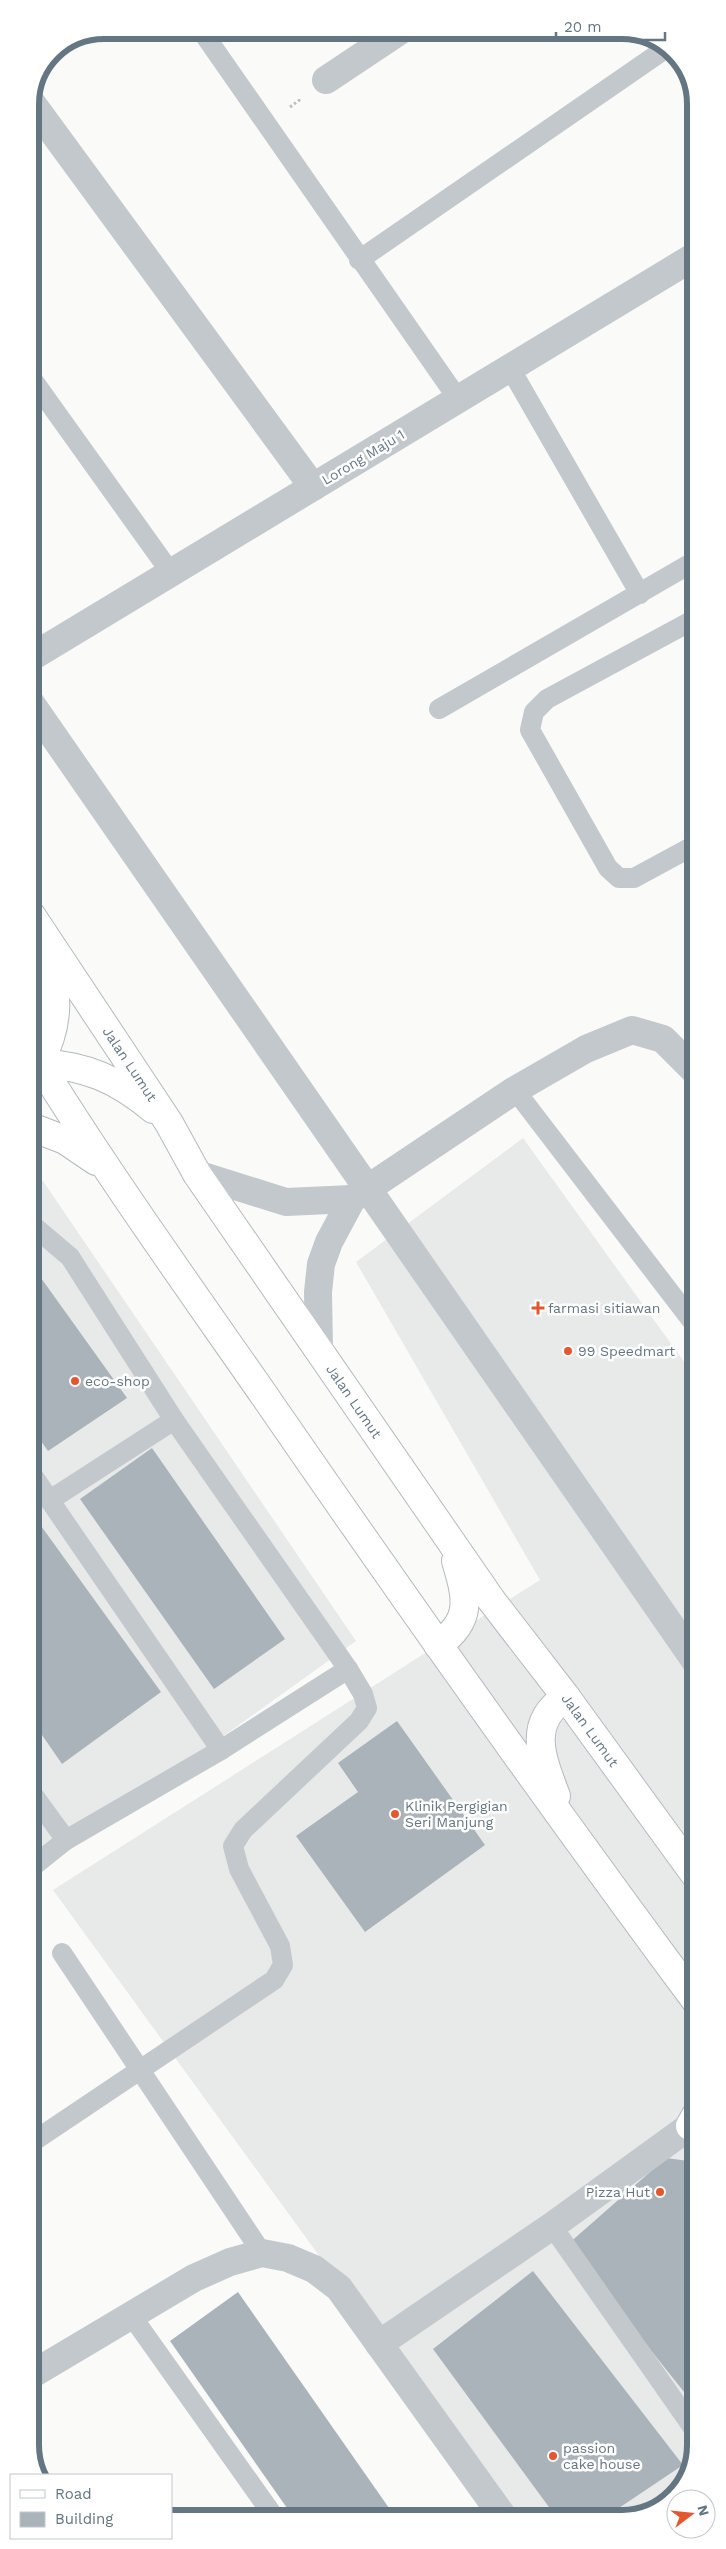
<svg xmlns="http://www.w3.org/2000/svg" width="726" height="2549" font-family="'Work Sans',sans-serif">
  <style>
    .built { fill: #e8e9e9 }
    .building { fill: #aab3b9 }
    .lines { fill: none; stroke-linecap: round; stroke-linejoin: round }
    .primary-casing { stroke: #b5babe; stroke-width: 30 }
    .path { stroke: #bbbfc2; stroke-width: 3; stroke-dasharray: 2.5 2.5; stroke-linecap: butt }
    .lane { stroke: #c3c8cc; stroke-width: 20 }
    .street { stroke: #c3c8cc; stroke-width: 28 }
    .primary { stroke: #fff; stroke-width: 28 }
    .poi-dot { fill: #e4572e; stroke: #fff; stroke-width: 2 }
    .labels { text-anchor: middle; stroke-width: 5; stroke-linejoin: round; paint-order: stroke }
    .street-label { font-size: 14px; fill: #657683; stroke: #fff }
    .poi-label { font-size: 14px; fill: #657683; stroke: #fff; text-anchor: start }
    .rim { fill: none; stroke: #657683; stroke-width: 6 }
  </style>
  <rect width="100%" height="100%" fill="#fafaf8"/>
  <!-- built -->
  <g class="built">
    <polygon points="523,1138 695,1377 696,2446 681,2490 637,2518 510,2518 53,1890 540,1580 356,1262"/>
    <polygon points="31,1180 43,1181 356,1641 31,1874"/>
  </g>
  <!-- building -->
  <g class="building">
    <polygon points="31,1264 127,1398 48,1451 31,1427"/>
    <polygon points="152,1448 285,1639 214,1689 80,1499"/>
    <polygon points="31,1512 161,1692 62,1764 31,1719"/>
    <polygon points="397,1721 485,1845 365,1932 296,1836 358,1792 338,1763"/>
    <polygon points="666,2158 696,2162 696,2407 567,2245"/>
    <polygon points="533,2271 683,2465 604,2518 557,2518 433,2349"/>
    <polygon points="238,2292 396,2518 294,2518 170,2341"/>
  </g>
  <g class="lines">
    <!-- primary casing -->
    <g class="primary-casing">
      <g id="primary">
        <path id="s1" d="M31 915 169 1123 197 1174 492 1601 566 1697 696 1876"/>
        <path d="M31 1050C104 1169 186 1283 266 1398 406 1601 549 1803 696 2001"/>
        <path d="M39 1063C61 1023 59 989 43 946"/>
        <path d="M39 1063C86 1066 117 1079 153 1109"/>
        <polyline points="31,1127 65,1140 96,1161"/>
        <path d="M438 1645C473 1620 467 1598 456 1561"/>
        <path d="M556 1796C542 1759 526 1723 566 1697"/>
        <polyline points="690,2126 696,2115"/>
      </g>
    </g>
    <!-- path -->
    <polyline class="path" points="290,107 301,99"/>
    <!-- lane -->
    <g class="lane">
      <polyline points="201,30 458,399"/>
      <polyline points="359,260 668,47"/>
      <polyline points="510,368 640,594"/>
      <polyline points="30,376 171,573"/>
      <polyline points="695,619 547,699 534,712 530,730 608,868 619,878 634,878 695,845"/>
      <polyline points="439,709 695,561"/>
      <polyline points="515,1090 695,1325"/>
      <polyline points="31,1224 70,1257 174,1420 348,1669 363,1694 367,1708 359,1721 243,1830 233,1846 239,1869 280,1946 283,1965 274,1980 31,2143"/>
      <polyline points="31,1473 221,1750"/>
      <polyline points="50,1500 174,1420"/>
      <polyline points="31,1792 66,1840 221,1750 348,1669"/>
      <polyline points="31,1868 66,1840"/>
      <polyline points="62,1953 262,2253"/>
      <polyline points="552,2226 696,2432"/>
      <polyline points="131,2315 275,2518"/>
    </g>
    <!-- street -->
    <g class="street">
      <polyline points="326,80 401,30"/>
      <polyline points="31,102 313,487"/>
      <polyline points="30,658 695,256"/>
      <polyline points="30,702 696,1662"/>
      <polyline points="197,1174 286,1202 352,1199"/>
      <polyline points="319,1349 318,1292 321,1264 329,1242 352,1199 515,1090 586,1049 632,1030 663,1039 695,1071"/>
      <polyline points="379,2344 552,2226 690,2126"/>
      <polyline points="31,2375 194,2278 230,2262 262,2253 288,2258 314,2269 339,2288 504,2518"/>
    </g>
    <!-- primary -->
    <use href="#primary" class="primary"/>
  </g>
  <!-- markers -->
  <g class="poi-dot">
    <path d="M535.5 1300.5h5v5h5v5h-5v5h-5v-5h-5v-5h5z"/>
    <circle cx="568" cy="1351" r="5"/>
    <circle cx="75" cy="1381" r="5"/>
    <circle cx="395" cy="1814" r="5"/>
    <circle cx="660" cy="2192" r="5"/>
    <circle cx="553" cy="2456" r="5"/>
  </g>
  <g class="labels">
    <!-- street labels -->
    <g class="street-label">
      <text transform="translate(363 457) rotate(-31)" y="5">Lorong Maju 1</text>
      <text dy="5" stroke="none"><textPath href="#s1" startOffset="179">Jalan Lumut</textPath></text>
      <text dy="5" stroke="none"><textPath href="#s1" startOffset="584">Jalan Lumut</textPath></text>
      <text dy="5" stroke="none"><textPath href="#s1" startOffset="989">Jalan Lumut</textPath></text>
    </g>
    <!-- poi labels -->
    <g class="poi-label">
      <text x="548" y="1313">farmasi sitiawan</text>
      <text x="578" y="1356">99 Speedmart</text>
      <text x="85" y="1386">eco-shop</text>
      <text x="405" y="1811">Klinik Pergigian<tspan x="405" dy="16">Seri Manjung</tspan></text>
      <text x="650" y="2197" text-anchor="end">Pizza Hut</text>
      <text x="563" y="2453">passion<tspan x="563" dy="16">cake house</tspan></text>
    </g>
  </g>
  <!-- crop -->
  <path d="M0 0H726V2549H0ZM104 39H622A65 65 0 0 1 687 104V2445A65 65 0 0 1 622 2510H104A65 65 0 0 1 39 2445V104A65 65 0 0 1 104 39Z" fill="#fff" fill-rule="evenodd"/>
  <path class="rim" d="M104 39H622A65 65 0 0 1 687 104V2445A65 65 0 0 1 622 2510H104A65 65 0 0 1 39 2445V104A65 65 0 0 1 104 39Z"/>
  <!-- legend -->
  <rect x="10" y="2474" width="162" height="65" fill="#ffffff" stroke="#c1c8cd"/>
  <rect x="20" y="2490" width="25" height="8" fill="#ffffff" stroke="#c1c8cd"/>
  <text x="55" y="2499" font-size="15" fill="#657683">Road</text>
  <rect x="20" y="2512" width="25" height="15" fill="#aab3b9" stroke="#c1c8cd"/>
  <text x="55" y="2524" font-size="15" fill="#657683">Building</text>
  <!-- north arrow -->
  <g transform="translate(691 2514) rotate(74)"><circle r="24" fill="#ffffff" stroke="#c1c8cd"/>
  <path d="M0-4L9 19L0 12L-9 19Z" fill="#e4572e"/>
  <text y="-8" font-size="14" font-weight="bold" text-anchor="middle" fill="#657683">N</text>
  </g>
  <!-- scale -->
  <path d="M556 32v8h109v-8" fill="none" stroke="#657683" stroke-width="2.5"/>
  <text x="564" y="32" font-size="15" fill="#657683" stroke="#ffffff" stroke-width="4" paint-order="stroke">20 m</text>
</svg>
